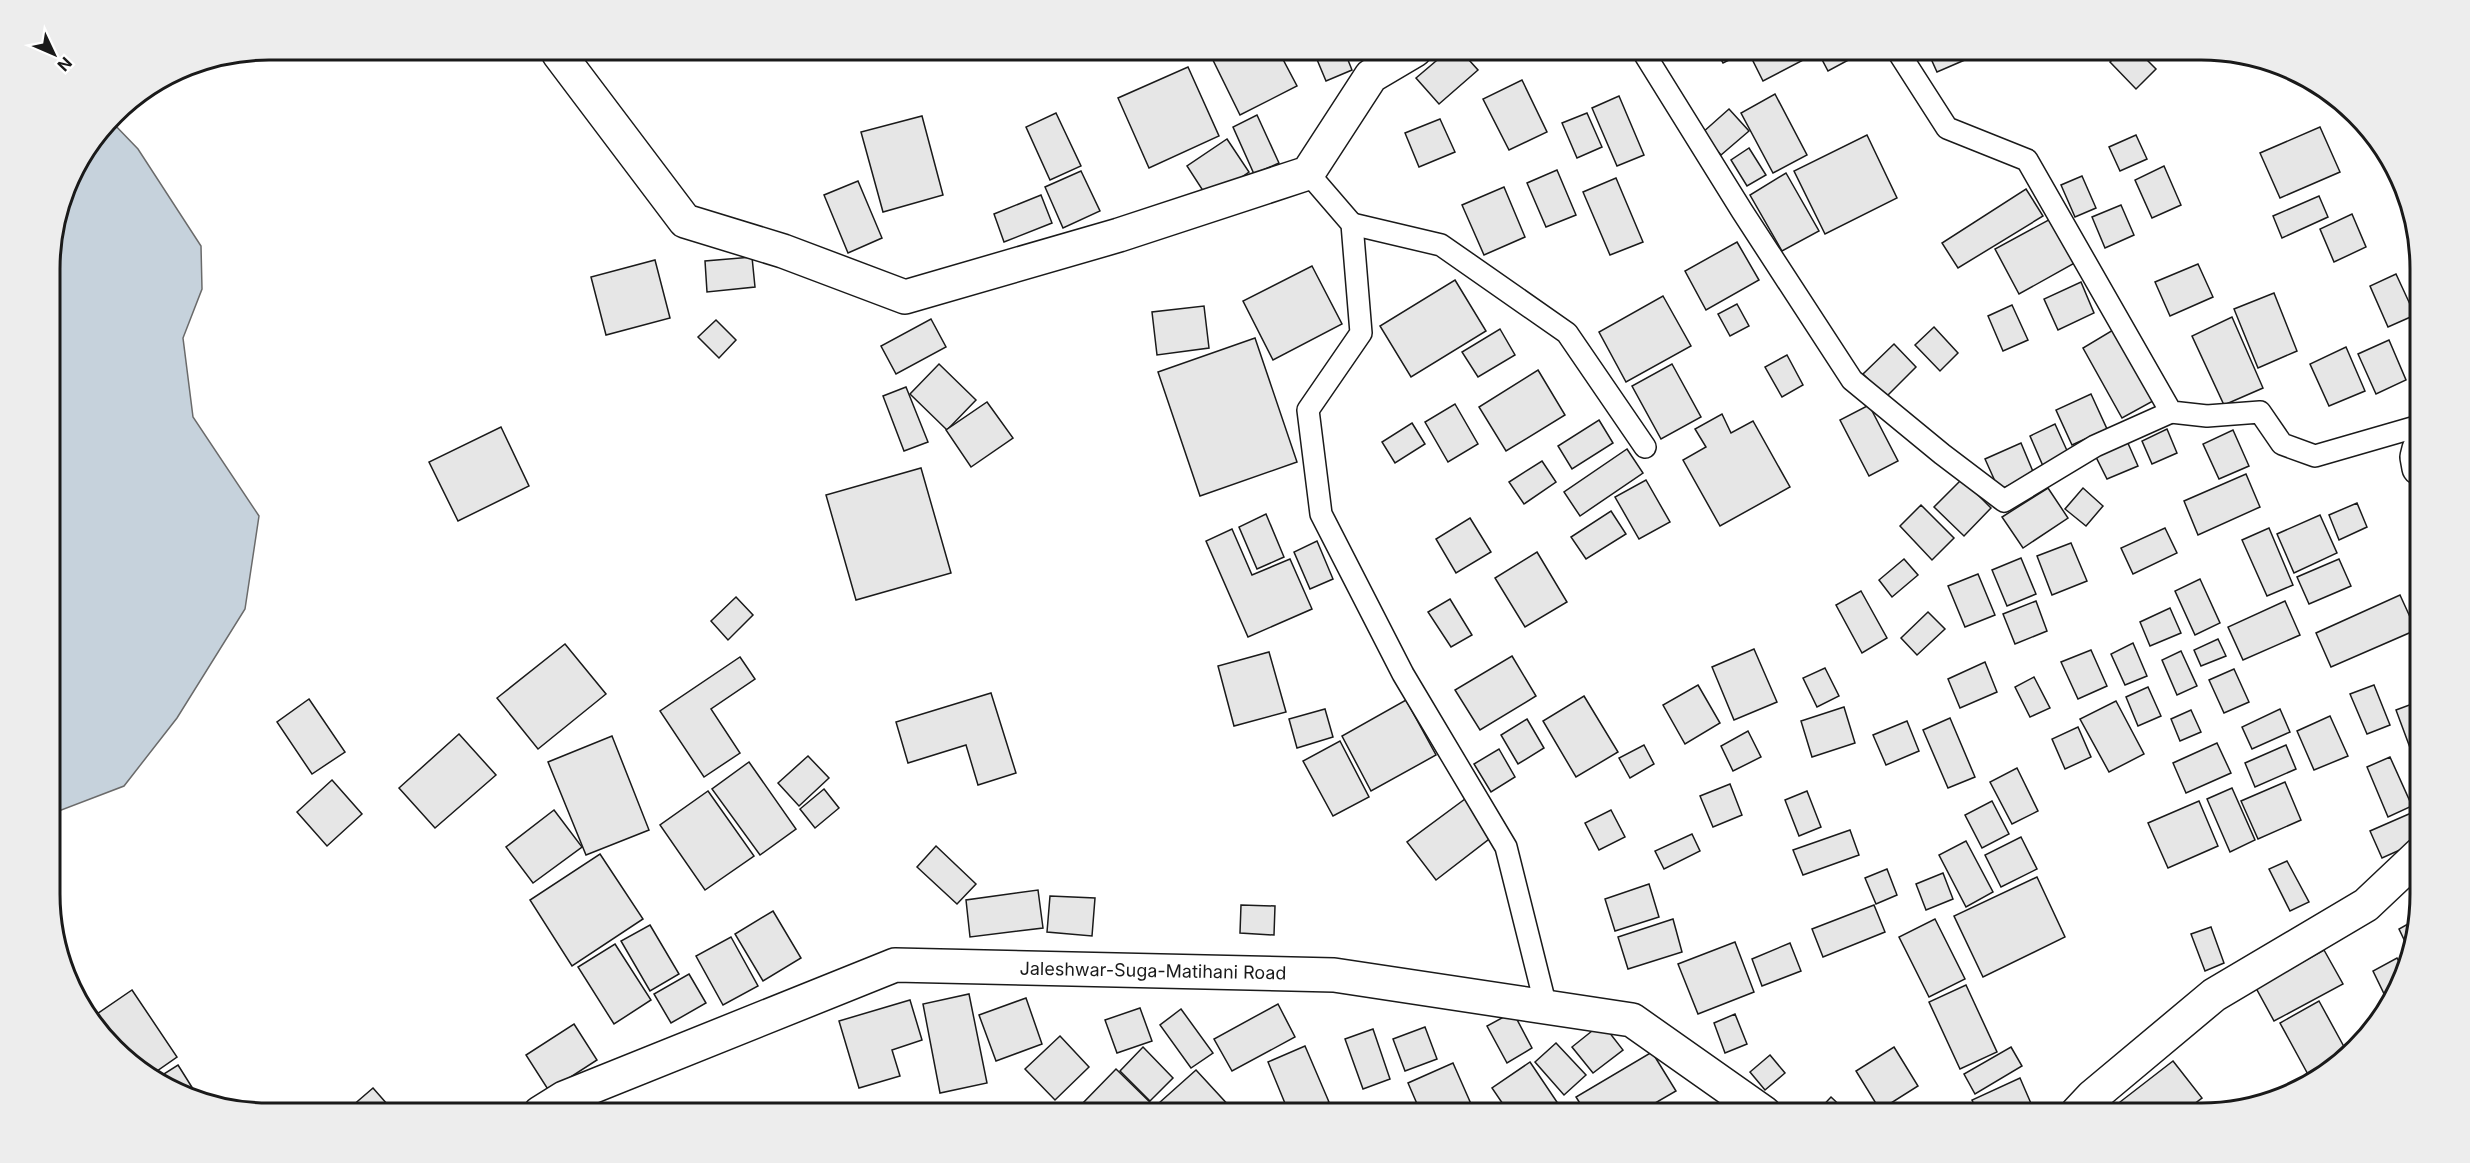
<svg xmlns="http://www.w3.org/2000/svg" width="2470" height="1163" font-family="Inter,sans-serif">
  <style>
    .water { fill: #c6d2dc; stroke: #6a6a6a; stroke-width: 1.5 }
    .building { fill: #e6e6e6; stroke: #1a1a1a; stroke-width: 1.5 }
    .lines { fill: none; stroke-linecap: round; stroke-linejoin: round }
    .service-casing { stroke: #1a1a1a; stroke-width: 24 }
    .minor-casing { stroke: #1a1a1a; stroke-width: 36 }
    .secondary-casing { stroke: #1a1a1a; stroke-width: 36 }
    .service { stroke: #fff; stroke-width: 21 }
    .minor { stroke: #fff; stroke-width: 33 }
    .secondary { stroke: #fff; stroke-width: 33 }
    .labels { text-anchor: middle; stroke-width: 4.5; stroke-linejoin: round; paint-order: stroke }
    .street-label { font-size: 18px; fill: #1a1a1a; stroke: #fff }
    .rim { fill: none; stroke: #1a1a1a; stroke-width: 3 }
  </style>
  <rect width="100%" height="100%" fill="#fff"/>
  <!-- water -->
  <polygon class="water" points="111,121 138,149 201,246 202,289 183,338 193,417 259,516 245,609 177,718 124,786 51,814 50,254 72,171"/>
  <!-- building -->
  <g class="building">
    <polygon points="1208,50 1278,50 1297,86 1240,115"/>
    <polygon points="1313,50 1344,50 1352,70 1326,81"/>
    <polygon points="1449,50 1460,50 1478,70 1439,104 1416,78"/>
    <polygon points="1716,50 1749,50 1723,63"/>
    <polygon points="1761,50 1805,50 1809,57 1763,81 1750,55"/>
    <polygon points="1817,50 1867,50 1828,71"/>
    <polygon points="1927,50 1963,50 1967,59 1937,72"/>
    <polygon points="2122,50 2137,50 2156,69 2136,89 2110,62"/>
    <polygon points="1188,67 1219,136 1149,168 1118,98"/>
    <polygon points="1522,80 1547,132 1509,150 1483,99"/>
    <polygon points="1775,94 1807,155 1773,173 1741,113"/>
    <polygon points="1619,96 1644,155 1617,166 1592,108"/>
    <polygon points="1729,109 1749,131 1721,155 1702,133"/>
    <polygon points="1056,113 1081,166 1050,180 1026,127"/>
    <polygon points="1587,113 1602,147 1577,158 1562,123"/>
    <polygon points="1257,115 1279,163 1254,174 1233,127"/>
    <polygon points="922,116 943,195 883,212 861,132"/>
    <polygon points="1440,119 1455,152 1419,167 1405,133"/>
    <polygon points="2320,127 2340,172 2280,198 2260,153"/>
    <polygon points="1867,135 1897,198 1825,234 1794,171"/>
    <polygon points="2136,135 2147,159 2120,171 2109,147"/>
    <polygon points="1227,139 1249,172 1209,200 1187,166"/>
    <polygon points="1749,148 1766,175 1747,186 1731,160"/>
    <polygon points="2164,166 2181,205 2152,218 2135,180"/>
    <polygon points="1557,170 1576,215 1546,227 1527,183"/>
    <polygon points="1081,171 1100,211 1063,228 1045,187"/>
    <polygon points="1786,173 1819,231 1782,251 1750,195"/>
    <polygon points="2082,176 2096,208 2075,217 2061,185"/>
    <polygon points="1616,178 1643,242 1610,255 1583,192"/>
    <polygon points="858,181 882,238 848,253 824,195"/>
    <polygon points="1504,187 1525,237 1484,255 1462,205"/>
    <polygon points="2026,189 2043,216 1958,268 1942,243"/>
    <polygon points="1041,195 1052,223 1004,242 994,214"/>
    <polygon points="2319,196 2328,217 2282,238 2273,216"/>
    <polygon points="2121,205 2134,235 2105,248 2092,217"/>
    <polygon points="2352,214 2366,247 2334,262 2320,229"/>
    <polygon points="2056,216 2080,260 2019,294 1995,249"/>
    <polygon points="1737,242 1759,280 1706,310 1685,271"/>
    <polygon points="752,257 755,287 707,292 705,261"/>
    <polygon points="655,260 670,318 606,335 591,277"/>
    <polygon points="2198,264 2213,297 2170,316 2155,282"/>
    <polygon points="1312,266 1342,324 1273,360 1243,301"/>
    <polygon points="2396,274 2415,315 2388,327 2370,286"/>
    <polygon points="1455,280 1486,331 1411,377 1380,326"/>
    <polygon points="2081,282 2094,313 2058,330 2044,299"/>
    <polygon points="2274,293 2297,351 2258,368 2234,309"/>
    <polygon points="1663,296 1691,346 1626,382 1599,332"/>
    <polygon points="1737,304 1749,326 1730,336 1718,314"/>
    <polygon points="2012,305 2028,340 2003,351 1988,316"/>
    <polygon points="1204,306 1209,348 1157,355 1152,312"/>
    <polygon points="2232,317 2263,388 2224,405 2192,336"/>
    <polygon points="931,319 946,347 896,374 881,346"/>
    <polygon points="716,320 736,340 719,358 698,337"/>
    <polygon points="1934,327 1958,353 1940,371 1915,345"/>
    <polygon points="1500,329 1515,355 1478,377 1462,352"/>
    <polygon points="2113,330 2153,401 2122,418 2083,348"/>
    <polygon points="1255,338 1297,462 1200,496 1158,372"/>
    <polygon points="2389,340 2406,380 2376,394 2358,354"/>
    <polygon points="1894,344 1916,367 1886,397 1863,374"/>
    <polygon points="2346,347 2365,391 2329,406 2310,364"/>
    <polygon points="1787,355 1803,385 1782,397 1765,367"/>
    <polygon points="939,364 976,400 947,430 910,394"/>
    <polygon points="1672,364 1701,417 1661,439 1632,386"/>
    <polygon points="1538,370 1565,415 1506,451 1479,407"/>
    <polygon points="906,387 928,442 904,451 883,396"/>
    <polygon points="2091,394 2107,429 2072,445 2056,410"/>
    <polygon points="987,402 1013,438 971,467 946,430"/>
    <polygon points="1455,404 1478,444 1448,462 1425,422"/>
    <polygon points="1869,405 1898,461 1869,476 1840,420"/>
    <polygon points="1722,414 1731,433 1753,421 1790,487 1720,526 1683,460 1706,447 1695,429"/>
    <polygon points="1599,420 1613,443 1572,469 1558,446"/>
    <polygon points="1412,423 1425,444 1395,463 1382,442"/>
    <polygon points="2055,424 2069,455 2043,466 2030,436"/>
    <polygon points="501,427 529,486 458,521 429,462"/>
    <polygon points="2167,429 2177,453 2152,464 2142,441"/>
    <polygon points="2233,430 2249,466 2219,479 2203,444"/>
    <polygon points="2127,441 2138,466 2107,479 2095,455"/>
    <polygon points="2021,443 2034,474 1999,490 1985,459"/>
    <polygon points="1627,449 1643,473 1580,516 1564,492"/>
    <polygon points="1542,461 1556,482 1524,504 1509,482"/>
    <polygon points="921,468 951,573 856,600 826,495"/>
    <polygon points="2246,474 2260,507 2198,535 2184,501"/>
    <polygon points="1962,479 1991,508 1964,536 1934,507"/>
    <polygon points="1646,480 1670,522 1639,539 1615,497"/>
    <polygon points="2048,488 2068,518 2023,548 2002,517"/>
    <polygon points="2083,488 2103,506 2086,526 2065,509"/>
    <polygon points="2357,503 2367,527 2339,540 2329,515"/>
    <polygon points="1921,505 1954,538 1932,560 1900,526"/>
    <polygon points="1611,511 1626,534 1586,559 1571,537"/>
    <polygon points="1266,514 1284,557 1257,569 1239,527"/>
    <polygon points="2320,515 2337,553 2294,573 2277,534"/>
    <polygon points="1470,518 1491,552 1456,573 1436,539"/>
    <polygon points="2165,528 2177,553 2133,574 2121,548"/>
    <polygon points="2269,528 2293,585 2267,596 2242,540"/>
    <polygon points="1232,529 1252,575 1290,559 1312,609 1248,637 1206,541"/>
    <polygon points="1317,541 1333,579 1310,589 1294,552"/>
    <polygon points="2071,543 2087,581 2052,595 2037,556"/>
    <polygon points="1537,552 1567,602 1525,627 1495,578"/>
    <polygon points="2021,558 2036,594 2007,606 1992,570"/>
    <polygon points="1904,559 1918,575 1892,597 1879,580"/>
    <polygon points="2339,559 2351,586 2309,604 2297,577"/>
    <polygon points="1978,574 1995,615 1965,627 1948,586"/>
    <polygon points="2200,579 2220,623 2195,635 2175,591"/>
    <polygon points="1861,591 1887,638 1862,653 1836,605"/>
    <polygon points="2400,595 2416,630 2331,667 2316,633"/>
    <polygon points="736,597 753,615 728,640 711,621"/>
    <polygon points="1450,599 1472,635 1451,647 1428,612"/>
    <polygon points="2036,601 2047,631 2015,644 2003,614"/>
    <polygon points="2285,601 2300,635 2243,660 2228,627"/>
    <polygon points="2170,608 2181,633 2150,646 2140,622"/>
    <polygon points="1928,612 1945,629 1917,655 1901,638"/>
    <polygon points="2218,639 2226,656 2201,666 2194,650"/>
    <polygon points="2133,643 2147,676 2125,685 2111,654"/>
    <polygon points="565,644 606,694 538,749 497,698"/>
    <polygon points="1754,649 1777,702 1734,720 1712,667"/>
    <polygon points="2091,650 2107,686 2078,699 2061,662"/>
    <polygon points="2181,651 2197,686 2177,695 2162,660"/>
    <polygon points="1269,652 1286,712 1234,726 1218,666"/>
    <polygon points="1512,656 1536,696 1480,730 1455,690"/>
    <polygon points="740,657 755,679 711,709 740,753 704,777 660,711"/>
    <polygon points="1985,662 1997,692 1960,708 1948,679"/>
    <polygon points="1825,668 1839,696 1817,707 1803,678"/>
    <polygon points="2234,669 2249,702 2224,713 2209,680"/>
    <polygon points="2034,677 2050,708 2030,717 2015,687"/>
    <polygon points="1698,685 1720,723 1685,744 1663,705"/>
    <polygon points="2374,685 2390,725 2367,734 2350,694"/>
    <polygon points="2148,687 2161,716 2138,726 2126,697"/>
    <polygon points="991,693 1016,773 978,785 966,745 908,763 896,722"/>
    <polygon points="1584,696 1618,752 1576,777 1543,721"/>
    <polygon points="309,699 345,752 312,774 277,722"/>
    <polygon points="1406,700 1436,755 1371,791 1342,736"/>
    <polygon points="2116,701 2144,754 2109,772 2080,719"/>
    <polygon points="2420,701 2420,750 2412,753 2396,710"/>
    <polygon points="1844,707 1855,743 1812,757 1801,721"/>
    <polygon points="1325,709 1333,737 1297,748 1289,719"/>
    <polygon points="2280,709 2290,732 2252,749 2242,727"/>
    <polygon points="2191,710 2201,732 2180,741 2171,719"/>
    <polygon points="2330,716 2348,756 2314,770 2297,731"/>
    <polygon points="1950,718 1975,777 1948,788 1923,730"/>
    <polygon points="1527,719 1544,748 1518,764 1501,735"/>
    <polygon points="1907,721 1919,751 1886,765 1873,735"/>
    <polygon points="2078,727 2091,757 2065,769 2052,739"/>
    <polygon points="1748,731 1761,757 1733,771 1721,746"/>
    <polygon points="459,734 496,775 435,828 399,788"/>
    <polygon points="612,736 649,830 586,855 548,762"/>
    <polygon points="1340,741 1369,797 1333,816 1303,761"/>
    <polygon points="2217,743 2231,773 2186,793 2173,763"/>
    <polygon points="1644,745 1654,764 1630,778 1619,758"/>
    <polygon points="2286,745 2296,769 2255,787 2245,763"/>
    <polygon points="1499,749 1515,777 1491,792 1474,764"/>
    <polygon points="808,756 829,778 799,806 778,783"/>
    <polygon points="2390,757 2412,806 2388,817 2367,767"/>
    <polygon points="749,762 796,829 760,855 712,789"/>
    <polygon points="2017,768 2038,811 2012,824 1990,782"/>
    <polygon points="332,780 362,814 327,846 297,812"/>
    <polygon points="2285,782 2301,820 2258,839 2241,801"/>
    <polygon points="1730,784 1742,815 1713,827 1700,796"/>
    <polygon points="2232,788 2255,840 2230,852 2207,799"/>
    <polygon points="824,789 839,808 815,828 800,809"/>
    <polygon points="708,791 754,856 705,890 660,825"/>
    <polygon points="1807,791 1821,827 1799,836 1785,800"/>
    <polygon points="1465,799 1493,836 1436,880 1407,842"/>
    <polygon points="1992,801 2009,834 1982,848 1965,815"/>
    <polygon points="2199,801 2218,846 2168,868 2148,823"/>
    <polygon points="554,810 582,847 533,883 506,847"/>
    <polygon points="1611,810 1625,837 1599,850 1585,823"/>
    <polygon points="2418,810 2420,815 2420,841 2382,858 2370,831"/>
    <polygon points="1850,830 1859,855 1803,875 1793,850"/>
    <polygon points="1692,834 1700,851 1664,869 1655,851"/>
    <polygon points="2021,837 2037,869 2001,887 1985,855"/>
    <polygon points="1966,841 1993,892 1966,907 1939,855"/>
    <polygon points="936,846 976,884 957,904 917,867"/>
    <polygon points="600,854 643,919 572,966 530,900"/>
    <polygon points="2287,861 2309,902 2290,911 2269,869"/>
    <polygon points="1887,869 1897,895 1876,904 1865,878"/>
    <polygon points="1943,873 1953,899 1926,910 1916,884"/>
    <polygon points="2037,877 2065,937 1983,977 1954,916"/>
    <polygon points="1649,884 1659,917 1615,931 1605,899"/>
    <polygon points="1038,890 1043,928 970,937 966,900"/>
    <polygon points="1050,896 1095,898 1092,936 1047,932"/>
    <polygon points="1241,905 1275,906 1274,935 1240,933"/>
    <polygon points="1874,905 1885,932 1823,957 1812,929"/>
    <polygon points="773,911 801,958 763,981 735,934"/>
    <polygon points="1673,919 1682,952 1628,969 1618,937"/>
    <polygon points="1935,919 1965,979 1929,997 1899,937"/>
    <polygon points="2415,920 2409,950 2399,929"/>
    <polygon points="650,925 679,974 650,991 621,941"/>
    <polygon points="2211,927 2224,963 2205,971 2191,934"/>
    <polygon points="731,937 758,986 723,1005 696,956"/>
    <polygon points="1735,942 1754,992 1698,1014 1678,964"/>
    <polygon points="1790,943 1801,971 1762,986 1752,959"/>
    <polygon points="615,944 651,1000 614,1024 578,967"/>
    <polygon points="2324,950 2343,984 2274,1021 2256,988"/>
    <polygon points="2397,958 2405,972 2389,1004 2373,971"/>
    <polygon points="689,974 706,1003 671,1023 654,994"/>
    <polygon points="1966,985 1997,1052 1960,1069 1929,1002"/>
    <polygon points="132,990 177,1057 154,1073 95,1028 91,1018"/>
    <polygon points="969,994 987,1083 940,1093 923,1004"/>
    <polygon points="1026,998 1042,1044 996,1061 979,1015"/>
    <polygon points="910,1000 922,1040 892,1050 900,1076 859,1088 839,1021"/>
    <polygon points="2319,1001 2348,1054 2339,1062 2310,1078 2280,1023"/>
    <polygon points="1278,1004 1295,1037 1232,1071 1214,1039"/>
    <polygon points="1140,1008 1152,1041 1117,1053 1105,1020"/>
    <polygon points="1181,1009 1213,1053 1191,1068 1160,1025"/>
    <polygon points="1513,1012 1532,1048 1507,1063 1487,1026"/>
    <polygon points="1735,1014 1747,1044 1725,1053 1714,1023"/>
    <polygon points="1602,1023 1623,1050 1593,1073 1572,1047"/>
    <polygon points="574,1024 597,1060 549,1091 526,1055"/>
    <polygon points="1425,1027 1437,1059 1405,1071 1393,1039"/>
    <polygon points="1373,1029 1390,1079 1363,1089 1345,1039"/>
    <polygon points="1060,1036 1089,1067 1055,1100 1025,1069"/>
    <polygon points="1556,1043 1586,1075 1564,1095 1535,1062"/>
    <polygon points="1305,1046 1329,1102 1303,1113 1289,1113 1268,1062"/>
    <polygon points="1143,1047 1173,1078 1150,1101 1120,1071"/>
    <polygon points="1894,1047 1918,1086 1880,1110 1856,1071"/>
    <polygon points="2011,1047 2022,1066 1975,1094 1964,1074"/>
    <polygon points="1652,1052 1676,1091 1638,1113 1586,1113 1576,1097"/>
    <polygon points="1770,1055 1785,1073 1765,1090 1750,1072"/>
    <polygon points="2173,1061 2202,1098 2182,1113 2129,1113 2120,1102"/>
    <polygon points="1530,1062 1561,1108 1553,1113 1509,1113 1492,1088"/>
    <polygon points="1453,1063 1475,1113 1421,1113 1408,1083"/>
    <polygon points="178,1065 200,1100 184,1097 159,1077"/>
    <polygon points="1116,1069 1161,1113 1090,1113 1081,1105"/>
    <polygon points="1196,1070 1231,1108 1225,1113 1168,1113 1159,1103"/>
    <polygon points="2020,1078 2033,1108 2021,1113 1978,1113 1972,1100"/>
    <polygon points="373,1088 395,1113 344,1113"/>
    <polygon points="1831,1097 1848,1113 1816,1113"/>
  </g>
  <g class="lines">
    <!-- service casing -->
    <g class="service-casing">
      <g id="service">
        <polyline points="1642,50 1742,211 1852,380 1942,454 2004,501 2095,446 2171,412"/>
        <polyline points="1897,50 1947,128 2027,160 2171,412 2207,416 2260,412 2282,444 2315,456 2419,426"/>
        <polyline points="1308,173 1352,224 1361,333 1308,410 1321,514 1403,674 1506,847 1546,1007"/>
        <polyline points="1352,224 1441,245 1567,333 1645,447"/>
      </g>
    </g>
    <!-- minor casing -->
    <g class="minor-casing">
      <g id="minor">
        <polyline points="559,50 559,54 685,221 783,251 905,297 1119,235 1308,173 1371,76 1415,50"/>
        <polyline points="2419,449 2417,457 2419,468"/>
        <polyline points="2077,1113 2092,1097 2214,995 2366,905 2420,854"/>
      </g>
    </g>
    <!-- secondary casing -->
    <g class="secondary-casing">
      <polyline id="secondary" points="540,1113 564,1098 895,965 1334,975 1632,1020 1764,1113"/>
    </g>
    <!-- service -->
    <use href="#service" class="service"/>
    <!-- minor -->
    <use href="#minor" class="minor"/>
    <!-- secondary -->
    <use href="#secondary" class="secondary"/>
  </g>
  <g class="labels">
    <!-- street labels -->
    <g class="street-label">
      <text transform="translate(1153 971) rotate(1)" y="6">Jaleshwar-Suga-Matihani Road</text>
    </g>
  </g>
  <!-- crop -->
  <path d="M0 0H2470V1163H0ZM269 60H2201A209 209 0 0 1 2410 269V894A209 209 0 0 1 2201 1103H269A209 209 0 0 1 60 894V269A209 209 0 0 1 269 60Z" fill="#ededed" fill-rule="evenodd"/>
  <path class="rim" d="M269 60H2201A209 209 0 0 1 2410 269V894A209 209 0 0 1 2201 1103H269A209 209 0 0 1 60 894V269A209 209 0 0 1 269 60Z"/>
  <!-- north arrow -->
  <g transform="translate(54 54) rotate(134)" stroke="#ffffff" stroke-width="4.5" paint-order="stroke">
  <path d="M0-4.5L10 22L0 15L-10 22Z" fill="#1a1a1a"/>
  <text y="-9" font-size="16" font-weight="bold" text-anchor="middle" fill="#1a1a1a">N</text>
  </g>
</svg>
